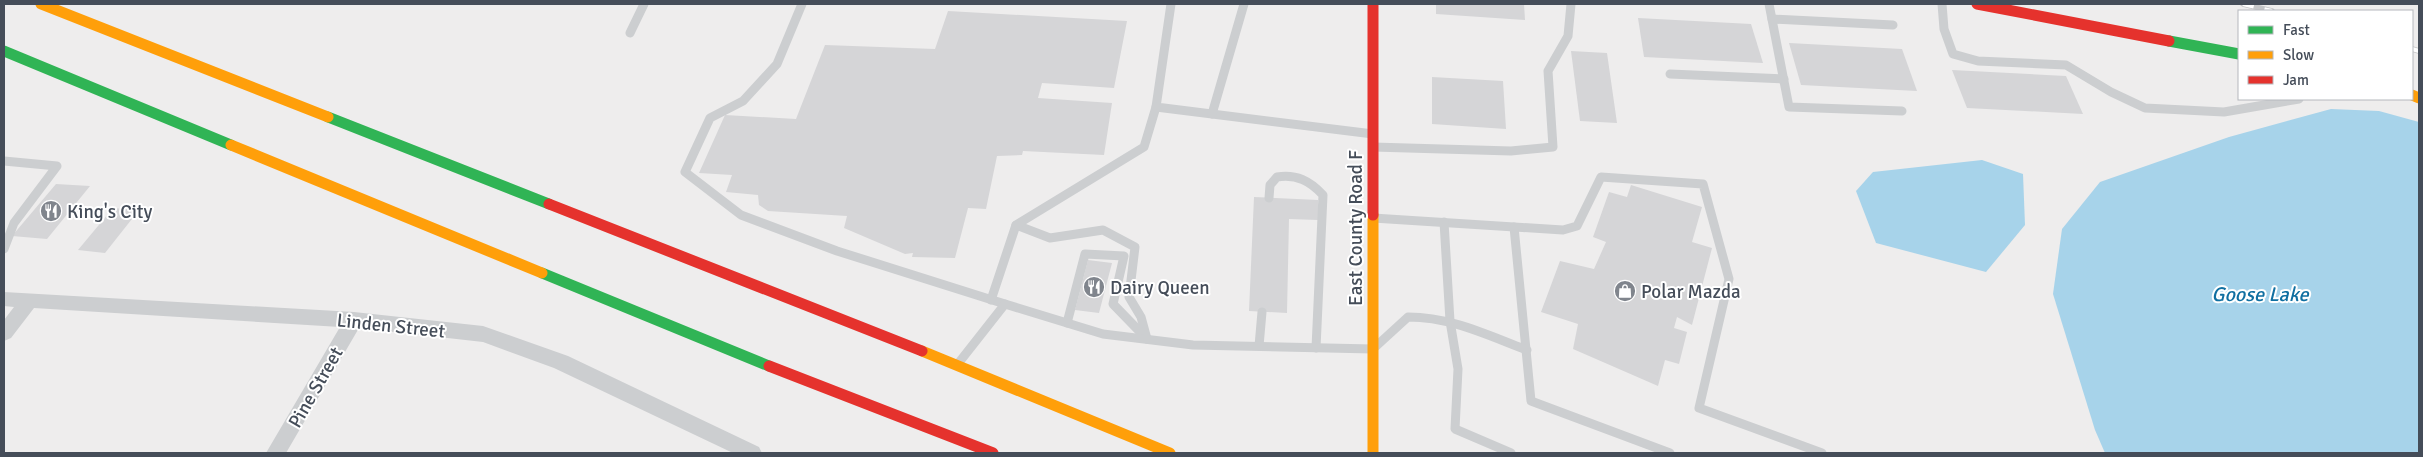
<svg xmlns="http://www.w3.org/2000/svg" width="2423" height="457" font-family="Signika,sans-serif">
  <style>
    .water { fill: #a7d3ea }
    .building { fill: #d5d5d7 }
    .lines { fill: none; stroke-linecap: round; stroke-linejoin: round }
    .lane { stroke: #ccced0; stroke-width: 9 }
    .street { fill: #ccced0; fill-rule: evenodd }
    .fast { stroke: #30b455; stroke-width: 11 }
    .slow { stroke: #ff9f0a; stroke-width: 11 }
    .jam { stroke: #e5322d; stroke-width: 11 }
    .rail-casing { stroke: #c5c6c8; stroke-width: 5.5 }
    .rail { stroke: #fff; stroke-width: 4; stroke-dasharray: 11; stroke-linecap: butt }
    .labels { text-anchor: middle; stroke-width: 4; stroke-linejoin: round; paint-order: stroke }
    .poi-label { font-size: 19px; fill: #454d59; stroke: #fff; text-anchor: start }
    .street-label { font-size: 19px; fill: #454d59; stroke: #fff }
    .water-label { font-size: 20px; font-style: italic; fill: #106fa1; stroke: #fff }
  </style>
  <rect width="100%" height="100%" fill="#eeeded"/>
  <!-- water -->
  <g class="water">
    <polygon points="2331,109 2379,111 2419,122 2419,453 2105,453 2095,430 2053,294 2062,229 2100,182 2229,137"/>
    <polygon points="1982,160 2023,174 2025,225 1986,272 1876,243 1856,191 1873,172"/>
  </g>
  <!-- building -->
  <g class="building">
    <polygon points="1436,4 1524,4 1525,20 1436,14"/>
    <polygon points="948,11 1127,21 1114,88 1042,83 1038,98 1112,103 1104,155 1023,151 1022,155 997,156 986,209 968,208 955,258 912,257 913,253 905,254 844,228 847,216 768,211 759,205 758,195 726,192 732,175 699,173 725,115 796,119 825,45 935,49"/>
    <polygon points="1638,18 1751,24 1763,63 1644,57"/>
    <polygon points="1789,43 1902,49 1917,91 1801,85"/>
    <polygon points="1571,51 1607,53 1617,123 1580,121"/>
    <polygon points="1952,70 2066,76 2083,114 1967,108"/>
    <polygon points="1432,77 1503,81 1506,129 1432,124"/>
    <polygon points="56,184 90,186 47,239 12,236"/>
    <polygon points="1631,185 1702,207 1692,242 1712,248 1692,325 1677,317 1674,328 1687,332 1679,364 1665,360 1658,386 1573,349 1578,324 1541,312 1560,261 1594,269 1606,242 1593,237 1609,192 1627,197"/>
    <polygon points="1254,197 1318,200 1318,220 1289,219 1287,313 1249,311"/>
    <polygon points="113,208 139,210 105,253 78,250"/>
    <polygon points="1088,260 1112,263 1099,313 1075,310"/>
  </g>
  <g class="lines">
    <!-- lane -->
    <g class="lane">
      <polyline points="802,4 777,64 743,101 710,118 685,172 741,215 837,251 1005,304"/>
      <polyline points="1171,4 1156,107 1373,134"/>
      <polyline points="1769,4 1789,107 1902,111"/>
      <polyline points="1942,4 1944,29 1953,54 1978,61 2066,65 2111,92 2145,108 2224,112 2299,99"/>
      <polyline points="1772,19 1893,25"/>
      <polyline points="630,33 644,4"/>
      <polyline points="1670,74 1784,79"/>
      <polyline points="1212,114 1244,4"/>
      <polyline points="1373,147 1511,151 1553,147 1548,71 1568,36 1571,4"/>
      <polyline points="4,161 57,166 14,223 4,249"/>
      <path d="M1269 198 1270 185 1277 177C1297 174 1310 181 1323 195L1316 348"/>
      <polyline points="1373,218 1563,230 1577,226 1601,177 1703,184 1729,279 1699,408 1822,453"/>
      <polyline points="1444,222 1450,321 1458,369 1455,429 1511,453"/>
      <polyline points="1016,225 1050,238 1103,230 1135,247 1129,297 1141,317 1147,339"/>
      <polyline points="1514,227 1531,401 1670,453"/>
      <polyline points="991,300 1016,225 1144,147 1156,107"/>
      <polyline points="1067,323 1085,254 1124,256 1113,304 1146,338"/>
      <polyline points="1259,346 1262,312"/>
      <path d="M957 365 1005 304 1103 334 1193 345 1373 349 1408 317C1451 317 1487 335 1527 350"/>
    </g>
    <!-- street -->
    <polygon class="street" points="4,292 354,312 483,326 568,356 759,447 762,453 733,453 554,368 483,342 359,328 286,453 266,453 340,327 34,308 11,338 4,341 4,320 14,307 4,306"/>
    <!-- fast -->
    <g class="fast">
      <polyline points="2169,41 2239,54"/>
      <polyline points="4,51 231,145"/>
      <polyline points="328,117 549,204"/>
      <polyline points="542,273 769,366"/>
    </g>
    <!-- slow -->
    <g class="slow">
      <polyline points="41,4 328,117"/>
      <polyline points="2412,95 2419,98"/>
      <polyline points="231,145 542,273"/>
      <polyline points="1373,215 1373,453"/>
      <polyline points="922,351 1170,453"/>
    </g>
    <!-- jam -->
    <g class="jam">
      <polyline points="1373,4 1373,215"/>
      <polyline points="1977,4 2169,41"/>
      <polyline points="549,204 922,351"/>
      <polyline points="769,366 993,453"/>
    </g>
    <!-- rail casing -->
    <g class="rail-casing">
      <g id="rail">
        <polyline points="2243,4 2272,11"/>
        <polyline points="2412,49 2419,51"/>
      </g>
    </g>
    <!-- rail -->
    <use href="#rail" class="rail"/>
  </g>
  <!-- icons -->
  <defs>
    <g id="restaurant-disc" transform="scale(1.125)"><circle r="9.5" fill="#80858d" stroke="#fff"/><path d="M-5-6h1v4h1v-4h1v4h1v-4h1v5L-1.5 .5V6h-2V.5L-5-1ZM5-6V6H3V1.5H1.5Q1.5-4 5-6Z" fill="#fff"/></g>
    <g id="shop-disc" transform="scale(1.125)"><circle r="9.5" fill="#80858d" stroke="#fff"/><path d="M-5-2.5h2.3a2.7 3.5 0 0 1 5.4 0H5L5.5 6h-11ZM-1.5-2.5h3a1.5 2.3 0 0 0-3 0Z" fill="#fff"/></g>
  </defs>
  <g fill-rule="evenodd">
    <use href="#restaurant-disc" x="51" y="211"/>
    <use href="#restaurant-disc" x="1094" y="287"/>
    <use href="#shop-disc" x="1625" y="291"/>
  </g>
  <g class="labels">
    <!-- poi labels -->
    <g class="poi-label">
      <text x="67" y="218">King's City</text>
      <text x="1110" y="294">Dairy Queen</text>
      <text x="1641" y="298">Polar Mazda</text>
    </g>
    <!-- street labels -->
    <g class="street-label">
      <text transform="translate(1355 228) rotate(-90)" y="7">East County Road F</text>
      <text transform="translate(391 325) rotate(6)" y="7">Linden Street</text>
      <text transform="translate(315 387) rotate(-60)" y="7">Pine Street</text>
    </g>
    <!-- water labels -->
    <g class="water-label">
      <text x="2260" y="301">Goose Lake</text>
    </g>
  </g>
  <!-- border -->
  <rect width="2423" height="457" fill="none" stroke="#454d59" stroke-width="10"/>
  <!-- legend -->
  <rect x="2238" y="10" width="175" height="90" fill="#ffffff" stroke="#b5b8bd"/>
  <rect x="2248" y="26" width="25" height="8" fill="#30b455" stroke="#b5b8bd"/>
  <text x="2283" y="35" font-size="15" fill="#454d59">Fast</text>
  <rect x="2248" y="51" width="25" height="8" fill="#ff9f0a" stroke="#b5b8bd"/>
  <text x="2283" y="60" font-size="15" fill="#454d59">Slow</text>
  <rect x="2248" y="76" width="25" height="8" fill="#e5322d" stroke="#b5b8bd"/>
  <text x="2283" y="85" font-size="15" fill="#454d59">Jam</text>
</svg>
